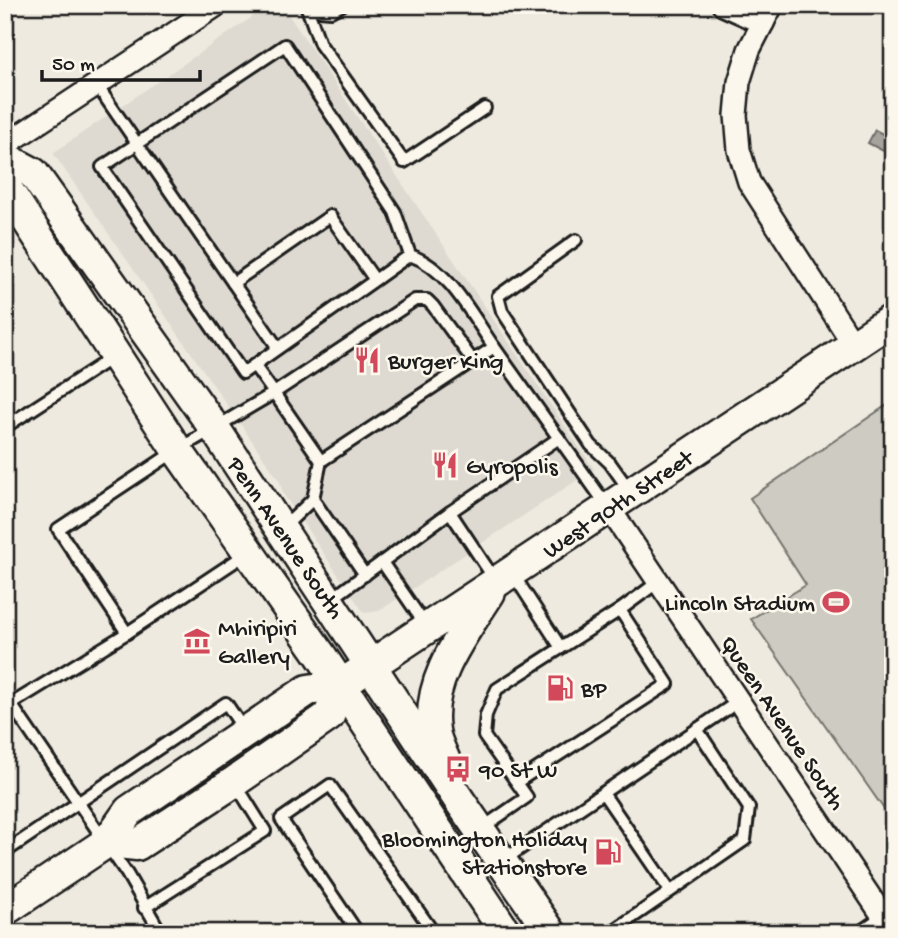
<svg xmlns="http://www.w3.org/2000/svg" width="898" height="938" font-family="'Gochi Hand',sans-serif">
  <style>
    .built { fill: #dedad1 }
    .green { fill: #ceccc2; stroke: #75746f; stroke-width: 2 }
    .water { fill: #a6a39d; stroke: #6f6d69; stroke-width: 2 }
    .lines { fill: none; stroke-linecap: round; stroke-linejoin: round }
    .lane-casing { stroke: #1c1c1c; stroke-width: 16 }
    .street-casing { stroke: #1c1c1c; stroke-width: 26 }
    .secondary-casing { stroke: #1c1c1c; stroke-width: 35 }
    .lane { stroke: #fbf7ec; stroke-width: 10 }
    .street { stroke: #fbf7ec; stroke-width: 21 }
    .secondary { stroke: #fbf7ec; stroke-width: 30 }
    .labels { text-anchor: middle; stroke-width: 5; stroke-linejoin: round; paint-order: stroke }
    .poi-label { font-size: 24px; fill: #1c1c1c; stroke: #fbf7ec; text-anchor: start }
    .street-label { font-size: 24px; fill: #1c1c1c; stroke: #fbf7ec }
  </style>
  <rect width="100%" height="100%" fill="#eeeadf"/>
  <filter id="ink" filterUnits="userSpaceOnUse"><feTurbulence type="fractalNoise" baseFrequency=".0143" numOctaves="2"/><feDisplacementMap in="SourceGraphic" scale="14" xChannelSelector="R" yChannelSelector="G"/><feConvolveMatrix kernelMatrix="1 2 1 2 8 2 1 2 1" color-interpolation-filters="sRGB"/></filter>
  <g filter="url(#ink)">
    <!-- built -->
    <polygon class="built" points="270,5 282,5 594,469 379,611 364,613 284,495 279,480 53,153"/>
    <!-- green -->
    <polygon class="green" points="893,401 893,822 751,619 806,585 750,498"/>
    <!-- water -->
    <polygon class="water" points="875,130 893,139 893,156 868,143"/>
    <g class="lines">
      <!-- lane casing -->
      <g class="lane-casing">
        <g id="lane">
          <polyline points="306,5 320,44 404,162 485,108"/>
          <polyline points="309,9 331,11 342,5"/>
          <polyline points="96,84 233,283 330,216 375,280 243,373 102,167 285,45 395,212 410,255 375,280"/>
          <polyline points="576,240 498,296 502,311 591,445 610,463 630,491"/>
          <path d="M410 255C449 269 471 314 494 347"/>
          <polyline points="233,283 278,348"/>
          <polyline points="254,365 274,393 415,300 427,300 433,306 473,361"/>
          <polyline points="5,427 113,357"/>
          <polyline points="313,499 365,575"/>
          <polyline points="283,528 313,499 321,461"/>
          <polyline points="246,554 127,633 58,529 177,450 274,393 321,461 494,347 607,506"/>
          <polyline points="382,562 450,512"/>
          <polyline points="513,574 561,648"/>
          <polyline points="495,580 450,512 559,438"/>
          <polyline points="330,600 382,562 426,626"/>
          <polyline points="620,610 658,582"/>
          <polyline points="11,704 127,874 161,933"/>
          <polyline points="8,706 127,633"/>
          <polyline points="603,793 670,891"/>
          <polyline points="482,828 527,797 484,736 486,715 497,689 620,610 668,684 517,782"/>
          <polyline points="5,852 226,703 244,730"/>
          <polyline points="502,861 739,701"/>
          <polyline points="144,908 265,831 235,783"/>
          <polyline points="358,933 281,819 330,785 434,933"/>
          <polyline points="610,933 745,840 749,808 697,729"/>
          <polyline points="858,933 883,916"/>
        </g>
      </g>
      <!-- street casing -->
      <g class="street-casing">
        <g id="street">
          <polyline points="723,5 763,23"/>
          <polyline points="772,5 749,50 739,82 736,115 739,150 749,182 854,345"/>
          <polyline points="5,145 217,5"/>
          <polyline points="609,508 893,931"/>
        </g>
      </g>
      <!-- secondary casing -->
      <g class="secondary-casing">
        <g id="secondary">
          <polyline points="5,158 33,173 215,429 459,800 551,933"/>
          <polyline points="5,186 177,450 320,654 506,933"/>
          <path d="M445 761C441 751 435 740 434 730 426 679 465 632 490 592"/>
          <polyline points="107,842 137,845 234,782 329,716 341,685"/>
          <polyline points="5,910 107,842 129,811 308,690 341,685 893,319"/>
        </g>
      </g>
      <!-- lane -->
      <use href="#lane" class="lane"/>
      <!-- street -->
      <use href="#street" class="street"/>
      <!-- secondary -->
      <use href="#secondary" class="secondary"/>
    </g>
  </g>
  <!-- icons -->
  <defs>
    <g id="restaurant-bare" transform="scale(2.1)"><path d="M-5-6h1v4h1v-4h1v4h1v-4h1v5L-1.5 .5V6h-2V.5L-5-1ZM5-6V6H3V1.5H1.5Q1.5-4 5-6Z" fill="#d1495b" stroke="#fbf7ec" stroke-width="2.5" paint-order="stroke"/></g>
    <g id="stadium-bare" transform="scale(2.1)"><path d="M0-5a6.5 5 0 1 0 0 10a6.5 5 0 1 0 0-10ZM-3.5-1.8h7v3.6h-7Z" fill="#d1495b" stroke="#fbf7ec" stroke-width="2.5" paint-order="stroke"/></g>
    <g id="museum-bare" transform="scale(2.1)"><path d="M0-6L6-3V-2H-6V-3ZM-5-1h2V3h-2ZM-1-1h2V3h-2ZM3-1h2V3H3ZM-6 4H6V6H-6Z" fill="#d1495b" stroke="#fbf7ec" stroke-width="2.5" paint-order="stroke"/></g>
    <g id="fuel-bare" transform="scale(2.1)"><path d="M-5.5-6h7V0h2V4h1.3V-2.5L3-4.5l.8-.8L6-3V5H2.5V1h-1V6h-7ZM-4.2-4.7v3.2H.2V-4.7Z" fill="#d1495b" stroke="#fbf7ec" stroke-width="2.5" paint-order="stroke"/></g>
    <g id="bus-bare" transform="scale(2.1)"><path d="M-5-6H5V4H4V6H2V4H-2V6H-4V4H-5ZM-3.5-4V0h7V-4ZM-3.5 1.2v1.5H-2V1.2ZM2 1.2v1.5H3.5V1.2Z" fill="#d1495b" stroke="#fbf7ec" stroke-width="2.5" paint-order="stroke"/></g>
  </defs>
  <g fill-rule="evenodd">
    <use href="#restaurant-bare" x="367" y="360"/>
    <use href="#restaurant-bare" x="445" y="465"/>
    <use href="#stadium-bare" x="836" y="602"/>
    <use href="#museum-bare" x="197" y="641"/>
    <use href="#fuel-bare" x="560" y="688"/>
    <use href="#bus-bare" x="458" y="769"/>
    <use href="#fuel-bare" x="608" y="852"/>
  </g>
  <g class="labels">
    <!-- poi labels -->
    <g class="poi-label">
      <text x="388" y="368">Burger King</text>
      <text x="466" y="473">Gyropolis</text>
      <text x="815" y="610" text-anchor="end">Lincoln Stadium</text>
      <text x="218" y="635">Mhiripiri<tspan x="218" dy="28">Gallery</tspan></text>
      <text x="581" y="696">BP</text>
      <text x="479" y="777">90 St W</text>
      <text x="587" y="846" text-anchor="end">Bloomington Holiday<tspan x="587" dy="28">Stationstore</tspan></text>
    </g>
    <!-- street labels -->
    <g class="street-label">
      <text transform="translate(617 503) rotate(-34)" y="8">West 90th Street</text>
      <text transform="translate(287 537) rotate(56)" y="8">Penn Avenue South</text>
      <text transform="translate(784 722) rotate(56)" y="8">Queen Avenue South</text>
    </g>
  </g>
  <!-- margin -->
  <rect width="898" height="938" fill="none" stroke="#fbf7ec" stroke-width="28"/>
  <rect x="14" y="14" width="870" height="910" fill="none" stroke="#1c1c1c" stroke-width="2.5" filter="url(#ink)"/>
  <!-- scale -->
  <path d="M42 70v10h158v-10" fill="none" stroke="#1c1c1c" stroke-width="3.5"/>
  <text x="52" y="70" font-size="21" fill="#1c1c1c" stroke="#fbf7ec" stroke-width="5" paint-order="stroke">50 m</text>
</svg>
